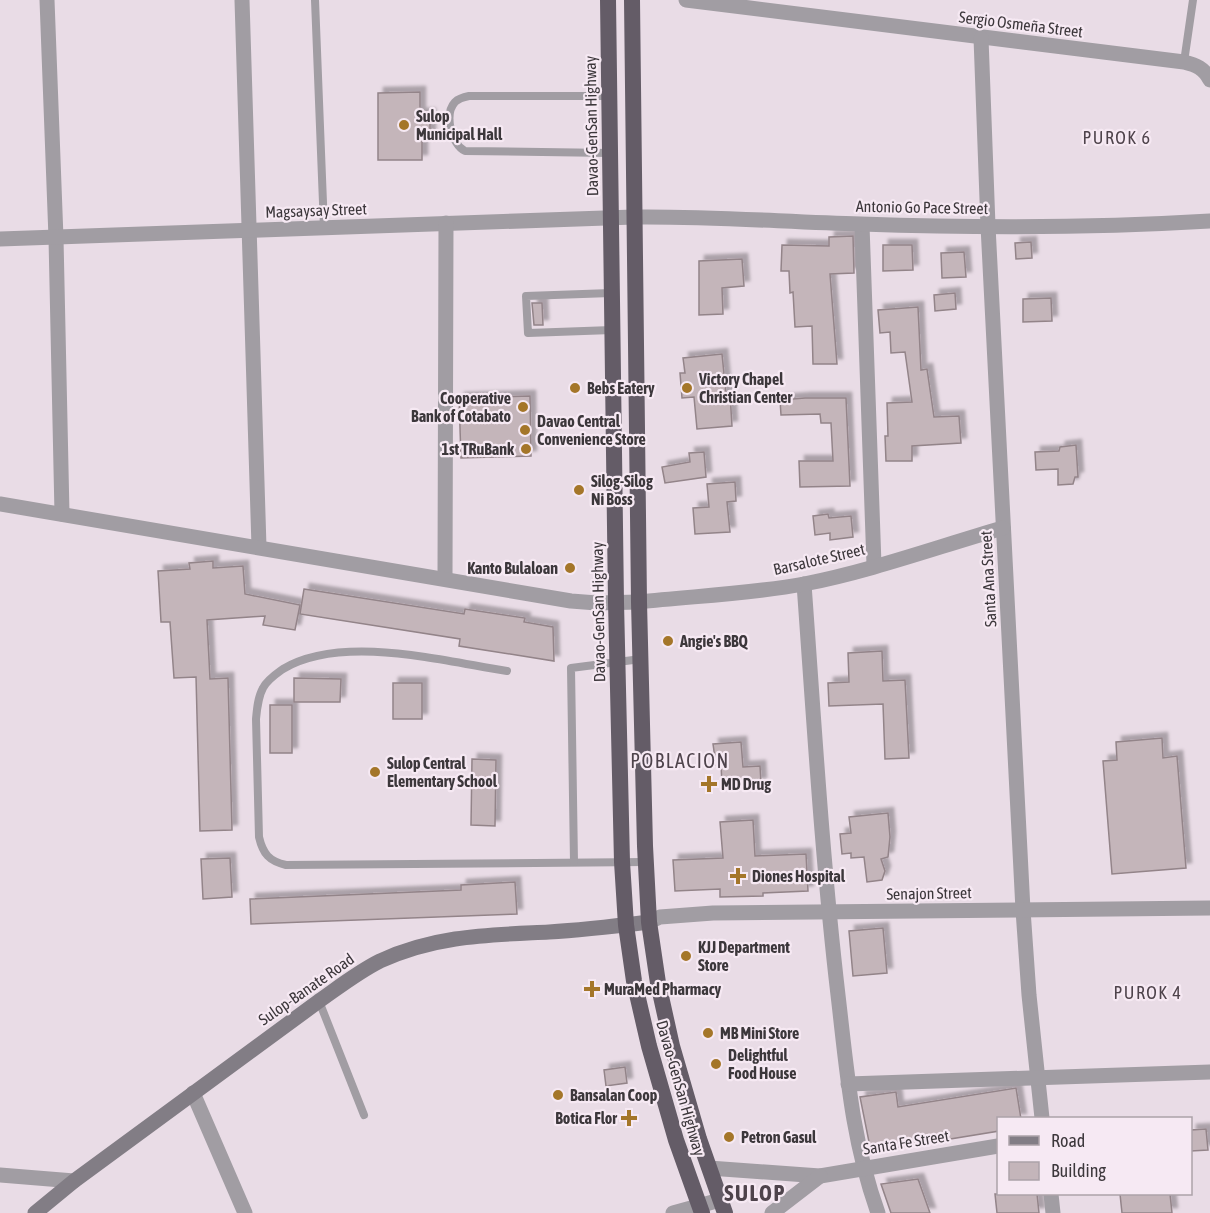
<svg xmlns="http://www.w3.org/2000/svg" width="1210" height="1213" font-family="'Asap Condensed',sans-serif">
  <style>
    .building { fill: #c4b5ba; stroke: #938489; stroke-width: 1.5; filter: url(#shadow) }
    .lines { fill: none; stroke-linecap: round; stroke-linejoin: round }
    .service { stroke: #a19da3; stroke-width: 8 }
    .minor { stroke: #a19da3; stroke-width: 15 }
    .tertiary { stroke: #a19da3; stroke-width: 15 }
    .secondary { stroke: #827d85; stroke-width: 15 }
    .trunk { stroke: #645c67; stroke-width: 16 }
    .poi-dot { fill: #a47629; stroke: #f6e9f3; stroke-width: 2 }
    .labels { text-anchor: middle; stroke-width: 4.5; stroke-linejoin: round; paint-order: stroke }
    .street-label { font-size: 16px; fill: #3c373b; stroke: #f6e9f3 }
    .poi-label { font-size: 16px; font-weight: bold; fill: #3c373b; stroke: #f6e9f3; text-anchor: start }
    .neighbourhood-label { font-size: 18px; letter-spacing: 1.5px; fill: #4e434b; stroke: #f6e9f3 }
    .quarter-label { font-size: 20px; letter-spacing: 1.5px; fill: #4e434b; stroke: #f6e9f3 }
    .district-label { font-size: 22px; font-weight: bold; letter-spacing: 1.5px; fill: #4e434b; stroke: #f6e9f3 }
  </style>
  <defs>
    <filter id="shadow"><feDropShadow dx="5.5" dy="-5.5" stdDeviation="1.5" flood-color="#0004"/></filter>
  </defs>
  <rect width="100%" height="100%" fill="#e9dce6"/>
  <!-- building -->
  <g class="building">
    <polygon points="420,92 420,114 430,114 430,136 422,136 422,160 378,160 378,93"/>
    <polygon points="853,236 854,273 830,274 837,364 813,364 812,326 795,327 793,292 790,293 789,271 781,271 782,245 829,246 829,237"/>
    <polygon points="1031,242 1032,258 1016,259 1015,243"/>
    <polygon points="883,245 912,245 913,270 883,271"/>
    <polygon points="964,252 966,277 942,278 941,253"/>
    <polygon points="742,259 744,286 722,288 723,314 699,315 699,261"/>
    <polygon points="955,293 956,309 935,311 934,295"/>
    <polygon points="1051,298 1052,321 1023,322 1023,299"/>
    <polygon points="532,303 542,303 543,325 534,325"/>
    <polygon points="918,307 921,370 927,369 934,417 959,416 961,443 912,446 912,461 886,461 885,436 888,436 887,403 912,402 905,352 891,353 890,332 880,333 878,310"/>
    <polygon points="722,354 726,394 730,394 732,426 697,429 694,397 682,398 680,373 685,373 683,358"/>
    <polygon points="530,396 531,456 461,458 459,398"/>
    <polygon points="805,398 846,398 850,486 800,487 799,461 833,461 831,423 821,423 820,414 781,415 780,400"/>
    <polygon points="1076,445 1078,477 1075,477 1073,484 1058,485 1058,469 1036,470 1035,452 1059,451 1060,447"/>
    <polygon points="704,452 706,477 665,483 662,467 690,462 689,453"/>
    <polygon points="735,482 736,501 727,502 730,532 695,534 693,508 709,507 707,484"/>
    <polygon points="828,514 829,518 851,516 853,537 830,540 830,533 815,535 813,516"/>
    <polygon points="213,561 213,568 243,566 245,594 300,605 295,630 263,625 265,616 207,620 210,679 228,678 232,830 200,831 196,677 174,678 170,622 161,622 158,571 190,569 189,563"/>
    <polygon points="304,589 464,614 465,609 525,618 524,622 553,627 554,661 459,646 460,639 300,614"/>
    <polygon points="882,651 883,681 905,680 909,758 885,759 883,704 829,706 828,683 849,682 848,653"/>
    <polygon points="294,678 341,679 340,702 294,702"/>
    <rect x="393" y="683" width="29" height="36"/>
    <rect x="270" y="705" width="22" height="48"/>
    <polygon points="1162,738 1163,758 1177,756 1186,868 1112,874 1103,761 1117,760 1116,742"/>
    <polygon points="741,742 743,767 760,766 761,783 722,785 721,764 716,765 713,744"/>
    <polygon points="472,759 496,760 495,826 471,825"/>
    <polygon points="888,813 890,837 888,857 881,859 885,871 882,880 867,882 864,857 851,858 851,853 842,854 840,834 851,833 849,817"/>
    <polygon points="753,820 755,856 806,854 808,891 763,893 763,896 720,897 720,889 675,891 673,860 723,858 720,822"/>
    <polygon points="230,858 232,897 203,899 201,859"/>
    <polygon points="515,882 517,914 251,924 250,899 461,890 461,885"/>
    <polygon points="883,928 887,973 853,976 849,931"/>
    <polygon points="625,1067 627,1083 606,1086 604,1070"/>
    <polygon points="1016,1088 1021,1119 999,1119 999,1131 871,1152 860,1097 896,1092 898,1107"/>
    <polygon points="1206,1129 1208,1150 1191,1151 1191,1130"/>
    <polygon points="918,1179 930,1213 891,1213 881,1184"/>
    <polygon points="995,1194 1037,1194 1039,1213 997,1213"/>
    <polygon points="1120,1194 1170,1194 1172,1213 1122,1213"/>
  </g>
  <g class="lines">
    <!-- service -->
    <g class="service">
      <polyline points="315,0 324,228"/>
      <polyline points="1184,62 1193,0"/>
      <path d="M608 96H469C464 97 459 98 455 102 444 114 451 144 465 151L610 153"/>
      <polyline points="611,293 526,296 528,333 612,330"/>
      <path d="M507 671C443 661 342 634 283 669 276 674 267 680 263 688 258 697 257 708 256 719L259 837C263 854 269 861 286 865L645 862"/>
      <polyline points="574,862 571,668 641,659"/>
      <polyline points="319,1001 364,1115"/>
    </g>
    <!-- minor -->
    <g class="minor">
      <polyline points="47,0 56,238 62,514"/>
      <polyline points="242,0 259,547"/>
      <path d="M686 0 1184 62C1196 65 1204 68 1210 80"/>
      <polyline points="981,38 988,226 1023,910 1029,995 1042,1118"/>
      <polyline points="862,225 874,565"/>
      <path d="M0 239 634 217C710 216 785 222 861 224 977 228 1094 228 1210 221"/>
      <polyline points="445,578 446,223"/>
      <path d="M804 584C814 721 822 858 838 995 847 1072 852 1140 878 1213"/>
      <path d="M639 602C694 596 750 594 804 584 871 571 937 547 1003 528"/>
      <polyline points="649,922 660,917 713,913 1210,908"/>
      <polyline points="848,1084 1210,1072"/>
      <polyline points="193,1093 245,1213"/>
      <polyline points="709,1168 820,1176 998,1146"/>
      <polyline points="0,1175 74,1181"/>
      <polyline points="1051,1194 1053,1213"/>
      <polyline points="673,1213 720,1200"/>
      <polyline points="772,1213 820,1176"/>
    </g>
    <!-- tertiary -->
    <polyline class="tertiary" points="0,504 571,601 597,603 639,602"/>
    <!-- secondary -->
    <path class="secondary" d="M35 1213 74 1181 319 1001C339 987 358 972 380 961 436 935 489 935 549 932 583 930 616 926 649 922"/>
    <!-- trunk -->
    <g class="trunk">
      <polyline points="608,0 616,602 622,862 626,925 634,981 649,1046 676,1140 702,1213"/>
      <polyline points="632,0 639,602 645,846 649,922 658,983 672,1046 699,1139 725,1213"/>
    </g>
  </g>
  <!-- markers -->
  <g class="poi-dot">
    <circle cx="404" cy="125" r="6"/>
    <circle cx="575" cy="388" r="6"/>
    <circle cx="687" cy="388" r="6"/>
    <circle cx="523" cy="407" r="6"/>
    <circle cx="525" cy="430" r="6"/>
    <circle cx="526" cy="449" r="6"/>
    <circle cx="579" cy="490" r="6"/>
    <circle cx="570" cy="568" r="6"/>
    <circle cx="668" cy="641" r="6"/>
    <circle cx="375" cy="772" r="6"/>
    <path d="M706 775h6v6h6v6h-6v6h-6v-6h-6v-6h6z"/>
    <path d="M735 867h6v6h6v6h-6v6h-6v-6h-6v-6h6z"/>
    <circle cx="686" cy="956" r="6"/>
    <path d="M589 980h6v6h6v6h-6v6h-6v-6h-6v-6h6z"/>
    <circle cx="708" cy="1033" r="6"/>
    <circle cx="716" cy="1064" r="6"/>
    <circle cx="558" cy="1095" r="6"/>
    <path d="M626 1109h6v6h6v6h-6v6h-6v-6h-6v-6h6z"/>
    <circle cx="729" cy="1137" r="6"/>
  </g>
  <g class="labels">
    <!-- street labels -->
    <g class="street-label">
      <text transform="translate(1021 24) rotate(7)" y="6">Sergio Osmeña Street</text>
      <text transform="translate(591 126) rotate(-91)" y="6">Davao-GenSan Highway</text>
      <text transform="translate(922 207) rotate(1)" y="6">Antonio Go Pace Street</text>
      <text transform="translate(316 210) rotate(-2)" y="6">Magsaysay Street</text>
      <text transform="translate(819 559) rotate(-13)" y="6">Barsalote Street</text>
      <text transform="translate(988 579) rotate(-93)" y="6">Santa Ana Street</text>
      <text transform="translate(598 612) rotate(-91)" y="6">Davao-GenSan Highway</text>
      <text transform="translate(929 893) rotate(-1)" y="6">Senajon Street</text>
      <text transform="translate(306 989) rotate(-35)" y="6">Sulop-Banate Road</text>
      <text transform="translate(681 1088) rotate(74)" y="6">Davao-GenSan Highway</text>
      <text transform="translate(906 1142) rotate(-9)" y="6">Santa Fe Street</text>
    </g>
    <!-- poi labels -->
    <g class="poi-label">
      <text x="416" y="122">Sulop<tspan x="416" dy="18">Municipal Hall</tspan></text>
      <text x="699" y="385">Victory Chapel<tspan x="699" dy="18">Christian Center</tspan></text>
      <text x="587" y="394">Bebs Eatery</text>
      <text x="511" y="404" text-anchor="end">Cooperative<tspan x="511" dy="18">Bank of Cotabato</tspan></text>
      <text x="537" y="427">Davao Central<tspan x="537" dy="18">Convenience Store</tspan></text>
      <text x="514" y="455" text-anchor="end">1st TRuBank</text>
      <text x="591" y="487">Silog-Silog<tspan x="591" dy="18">Ni Boss</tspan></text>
      <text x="558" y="574" text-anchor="end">Kanto Bulaloan</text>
      <text x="680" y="647">Angie's BBQ</text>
      <text x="387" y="769">Sulop Central<tspan x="387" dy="18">Elementary School</tspan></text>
      <text x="721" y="790">MD Drug</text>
      <text x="752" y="882">Diones Hospital</text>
      <text x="698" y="953">KJJ Department<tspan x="698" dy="18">Store</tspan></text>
      <text x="604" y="995">MuraMed Pharmacy</text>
      <text x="720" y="1039">MB Mini Store</text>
      <text x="728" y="1061">Delightful<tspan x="728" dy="18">Food House</tspan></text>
      <text x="570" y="1101">Bansalan Coop</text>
      <text x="617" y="1124" text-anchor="end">Botica Flor</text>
      <text x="741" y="1143">Petron Gasul</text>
    </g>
    <!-- neighbourhood labels -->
    <g class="neighbourhood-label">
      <text x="1117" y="144">PUROK 6</text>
      <text x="1148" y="999">PUROK 4</text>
    </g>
    <!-- quarter labels -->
    <g class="quarter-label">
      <text x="680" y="768">POBLACION</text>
    </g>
    <!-- district labels -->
    <g class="district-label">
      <text x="755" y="1201">SULOP</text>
    </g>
  </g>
  <!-- legend -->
  <rect x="997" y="1117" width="195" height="78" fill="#f6e9f3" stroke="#aca2a9" stroke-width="1.5"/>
  <rect x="1009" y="1136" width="30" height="9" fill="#827d85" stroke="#aca2a9" stroke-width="1.5"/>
  <text x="1051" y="1147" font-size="18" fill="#3c373b">Road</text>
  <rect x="1009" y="1162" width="30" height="18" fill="#c4b5ba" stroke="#aca2a9" stroke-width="1.5"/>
  <text x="1051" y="1177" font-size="18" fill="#3c373b">Building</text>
</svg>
